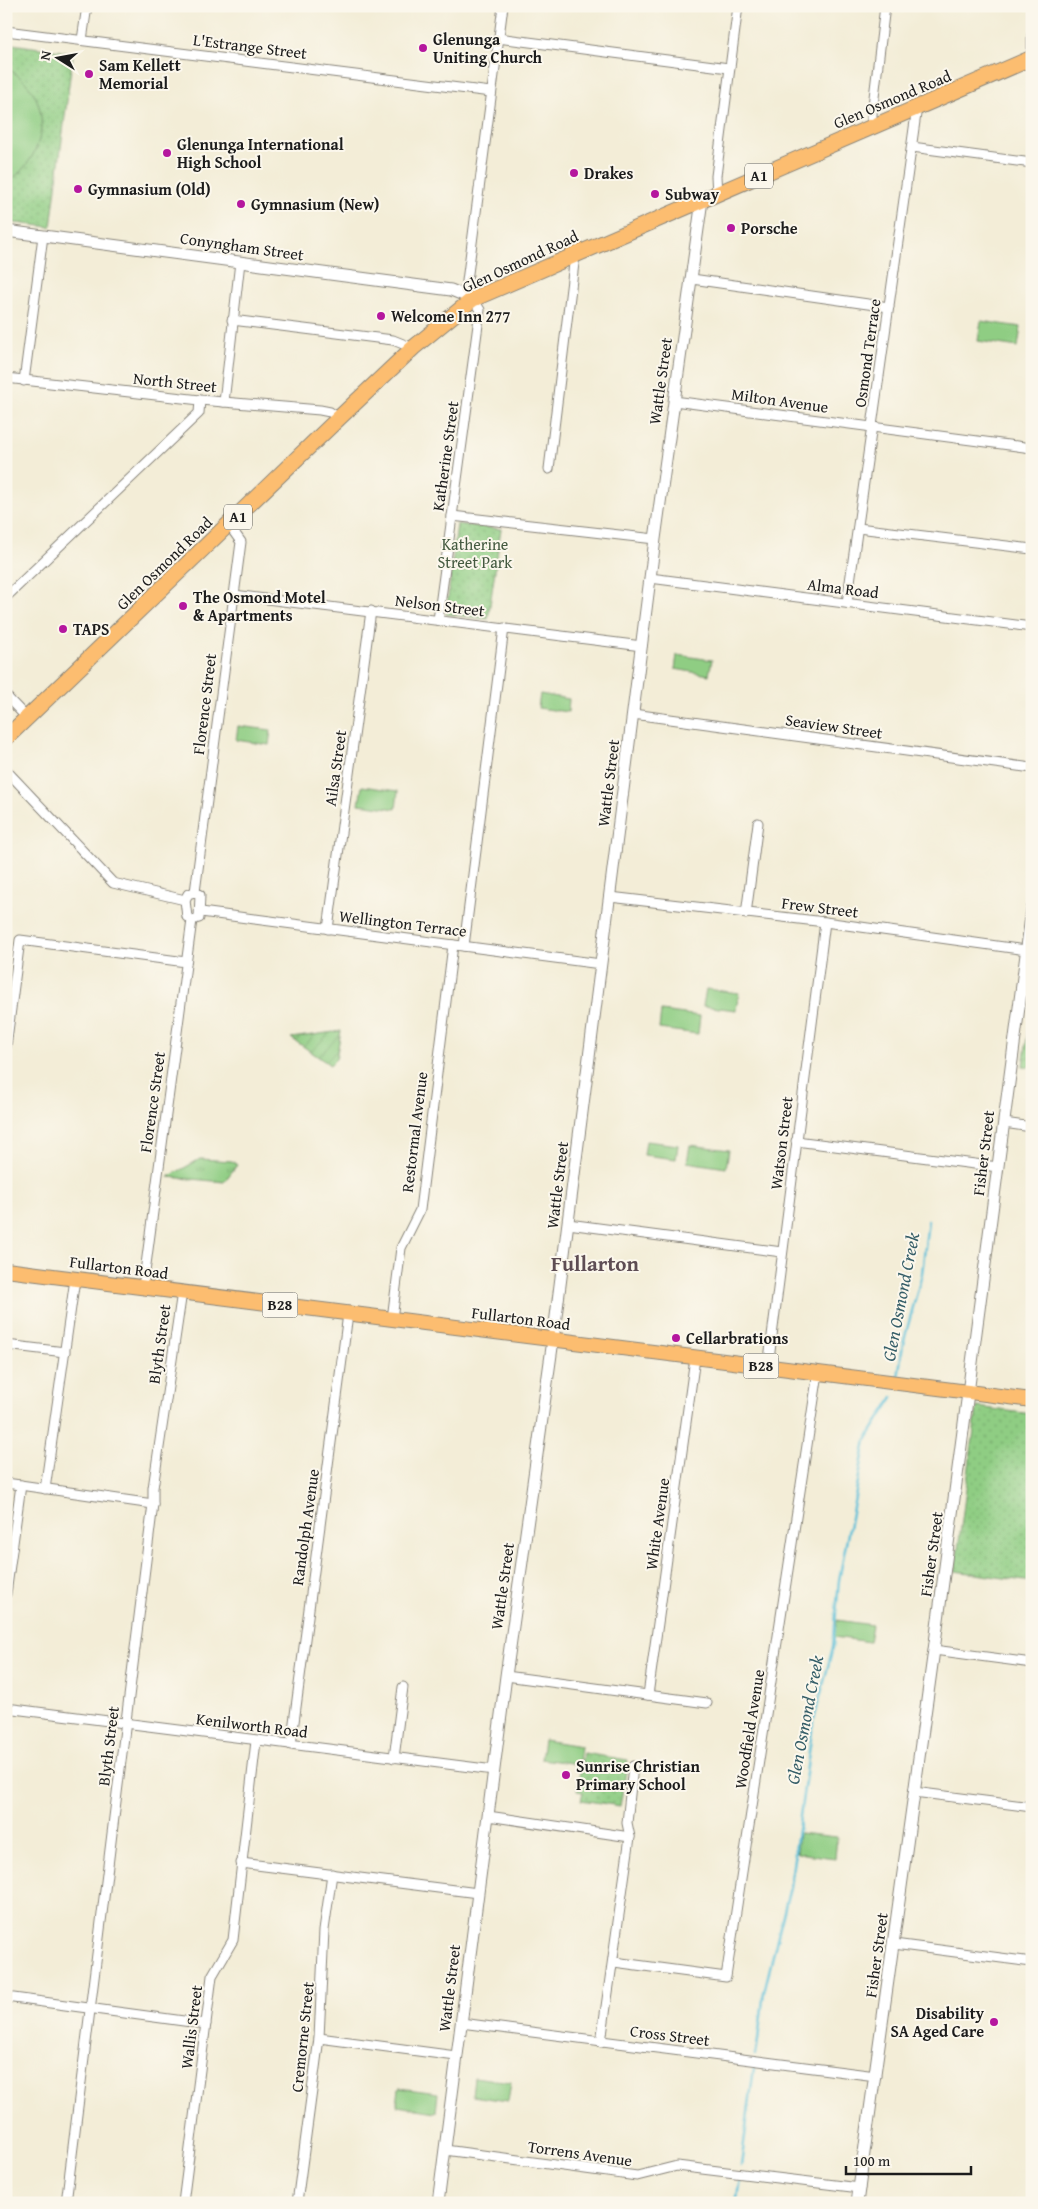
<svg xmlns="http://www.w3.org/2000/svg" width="1038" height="2209" font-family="'Gentium Book Plus',serif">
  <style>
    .grass { fill: url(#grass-tufts); stroke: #567450 }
    .park { fill: url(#park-dots); stroke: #567450 }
    .garden { fill: url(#garden-furrows); stroke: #567450 }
    .pitch { fill: #8fcd83; stroke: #567450 }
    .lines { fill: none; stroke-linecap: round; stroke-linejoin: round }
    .stream { stroke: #5bc0d9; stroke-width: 2.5 }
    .minor-casing { stroke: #88847a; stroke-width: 11 }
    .tertiary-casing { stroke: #88847a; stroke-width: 13 }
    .primary-casing { stroke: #88847a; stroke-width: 16 }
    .trunk-casing { stroke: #88847a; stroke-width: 17 }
    .minor { stroke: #fff; stroke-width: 9 }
    .tertiary { stroke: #fff; stroke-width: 11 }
    .primary { stroke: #fcbd6f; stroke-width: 14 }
    .trunk { stroke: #fcbd6f; stroke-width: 15 }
    .poi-dot { fill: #b5179e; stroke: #fbf7ec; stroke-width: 2 }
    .labels { text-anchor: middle; stroke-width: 4; stroke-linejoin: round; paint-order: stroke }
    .shield { fill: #fbf7ec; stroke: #5f5e5a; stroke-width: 1 }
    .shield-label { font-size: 15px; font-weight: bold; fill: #1c1c1c }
    .poi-label { font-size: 16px; font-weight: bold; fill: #1c1c1c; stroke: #fbf7ec; text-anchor: start }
    .street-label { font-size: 16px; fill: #1c1c1c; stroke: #fbf7ec }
    .park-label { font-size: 16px; fill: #445a40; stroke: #fbf7ec }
    .water-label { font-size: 18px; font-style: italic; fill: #355e68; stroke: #fbf7ec }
    .district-label { font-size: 21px; font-weight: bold; fill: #5e4d54; stroke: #fbf7ec }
  </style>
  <defs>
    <pattern id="grass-tufts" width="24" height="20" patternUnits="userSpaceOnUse" patternTransform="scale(1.25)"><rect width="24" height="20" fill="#8fcd83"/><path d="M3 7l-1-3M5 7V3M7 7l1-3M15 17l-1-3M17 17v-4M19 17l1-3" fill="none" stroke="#7baf71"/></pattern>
    <pattern id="park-dots" width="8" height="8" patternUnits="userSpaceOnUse" patternTransform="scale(1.25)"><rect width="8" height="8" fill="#8fcd83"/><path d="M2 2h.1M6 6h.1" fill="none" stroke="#7baf71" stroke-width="1.8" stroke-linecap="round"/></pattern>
    <pattern id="garden-furrows" width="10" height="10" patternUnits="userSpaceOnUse" patternTransform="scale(1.25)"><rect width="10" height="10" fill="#8fcd83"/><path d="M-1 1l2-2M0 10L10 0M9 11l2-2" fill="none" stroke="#7baf71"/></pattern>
  </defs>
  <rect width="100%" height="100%" fill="#fbf7ec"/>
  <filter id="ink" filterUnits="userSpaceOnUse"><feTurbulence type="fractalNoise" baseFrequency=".02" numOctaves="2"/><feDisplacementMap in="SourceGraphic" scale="10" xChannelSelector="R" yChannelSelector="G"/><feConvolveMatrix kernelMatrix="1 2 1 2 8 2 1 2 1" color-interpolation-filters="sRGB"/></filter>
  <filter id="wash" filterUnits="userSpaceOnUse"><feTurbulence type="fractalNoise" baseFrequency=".0096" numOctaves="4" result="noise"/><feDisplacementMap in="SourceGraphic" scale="20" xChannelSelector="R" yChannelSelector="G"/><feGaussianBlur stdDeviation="1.12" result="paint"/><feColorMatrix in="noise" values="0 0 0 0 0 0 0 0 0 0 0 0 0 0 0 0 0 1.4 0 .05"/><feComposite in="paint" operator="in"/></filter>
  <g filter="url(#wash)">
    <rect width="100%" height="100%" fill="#f3edd7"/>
    <!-- grass -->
    <polygon class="grass" points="200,1159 232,1161 237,1165 224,1182 168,1177"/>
    <!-- park -->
    <g class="park">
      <polygon points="6,43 73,53 51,227 6,222"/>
      <polygon points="457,524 501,529 488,619 446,614"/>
      <polygon points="1032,1003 1032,1067 1023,1066"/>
      <polygon points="977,1407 1032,1414 1032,1582 955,1571"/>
      <polygon points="583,1753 628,1760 620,1806 581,1800 583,1792 577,1791"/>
    </g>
    <!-- garden -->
    <polygon class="garden" points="341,1031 336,1059 330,1065 291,1038"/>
    <!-- pitch -->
    <g class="pitch">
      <path d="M6 68C56 93 50 156 6 183Z"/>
      <polygon points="981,321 1021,327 1018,347 978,341"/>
      <polygon points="677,655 712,660 709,675 675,669"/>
      <polygon points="540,694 569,699 568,712 538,708"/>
      <polygon points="238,726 271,730 269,745 236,740"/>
      <polygon points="362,786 398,791 396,809 359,804"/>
      <polygon points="706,989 739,993 736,1010 703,1006"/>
      <polygon points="661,1011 700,1016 698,1034 659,1029"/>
      <polygon points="646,1141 678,1145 676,1159 644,1155"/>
      <polygon points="690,1145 729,1150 726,1168 687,1162"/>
      <polygon points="837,1620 872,1625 869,1642 834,1637"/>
      <polygon points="544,1740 581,1746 579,1764 541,1759"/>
      <polygon points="799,1833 837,1837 835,1858 797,1853"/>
      <polygon points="474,2077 511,2082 508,2101 472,2096"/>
      <polygon points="399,2088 438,2093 436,2112 397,2106"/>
    </g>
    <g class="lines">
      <!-- stream -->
      <g class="stream">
        <polyline points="898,1378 903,1344 922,1274 928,1220"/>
        <polyline points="756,2055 764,1992 790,1887 813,1724 833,1647 839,1580 866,1440 893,1397"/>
        <polyline points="741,2166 754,2068"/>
        <polyline points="736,2203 740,2179"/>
      </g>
    </g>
  </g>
  <g filter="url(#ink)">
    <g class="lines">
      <!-- minor casing -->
      <g class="minor-casing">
        <g id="minor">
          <polyline points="6,31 491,92"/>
          <polyline points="1032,35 1032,55"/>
          <polyline points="498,38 729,68"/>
          <polyline points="82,40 87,6"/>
          <polyline points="872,127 872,114 885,6"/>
          <polyline points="912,147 1032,163"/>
          <polyline points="717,194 716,176 738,6"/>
          <polyline points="692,279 889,307"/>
          <polyline points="232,320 393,340 413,348"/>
          <polyline points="6,378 200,400 320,410 330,412 339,418"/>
          <polyline points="24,381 43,236"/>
          <polyline points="674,401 1032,448"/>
          <polyline points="224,402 240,262"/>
          <polyline points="549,469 575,255"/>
          <polyline points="452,516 655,539"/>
          <polyline points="858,528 1032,549"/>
          <polyline points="650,578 1032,627"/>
          <polyline points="234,595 642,646"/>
          <polyline points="6,597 199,413 200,400"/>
          <polyline points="847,603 917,107"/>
          <polyline points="438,620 480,310 473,299 467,281 503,6"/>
          <polyline points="6,696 27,718"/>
          <polyline points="633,714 1032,768"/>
          <polyline points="6,770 113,883 185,900"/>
          <polyline points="195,892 241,542 229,525"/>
          <polygon points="195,892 200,895 199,918 192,920 187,917 185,900 188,894"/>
          <polyline points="610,897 825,922 1026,950"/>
          <polyline points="201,912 601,964"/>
          <polyline points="746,914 758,823"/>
          <polyline points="328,929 371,611"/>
          <polyline points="464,946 504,628"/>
          <polyline points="6,1047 20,940 186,962"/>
          <polyline points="1004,1123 1032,1127"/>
          <polyline points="796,1141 998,1167"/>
          <polyline points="568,1224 782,1252"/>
          <polyline points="143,1287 192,920"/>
          <polyline points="392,1319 401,1248 420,1210 453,945"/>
          <polyline points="6,1345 65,1352"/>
          <polyline points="768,1367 825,922"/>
          <polyline points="6,1483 153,1504"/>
          <polyline points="45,1489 75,1279"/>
          <polyline points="6,1594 21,1485"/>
          <polyline points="934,1650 1032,1663"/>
          <polyline points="506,1676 707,1703"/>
          <polyline points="648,1695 695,1358"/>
          <polyline points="6,1708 494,1770"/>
          <polyline points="291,1745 348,1314"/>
          <polyline points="394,1758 403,1687"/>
          <polyline points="914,1792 1032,1807"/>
          <polyline points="488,1816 630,1837"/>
          <polyline points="241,1863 478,1893"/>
          <polyline points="894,1944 1032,1962"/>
          <polyline points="614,1962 726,1977 818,1373"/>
          <polyline points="6,1997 206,2024"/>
          <polyline points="461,2023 876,2076"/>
          <polyline points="319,2038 456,2056"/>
          <polyline points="601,2042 630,1837 627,1823 633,1766"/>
          <polyline points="445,2150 637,2176 677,2166 860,2188"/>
          <polyline points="66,2203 153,1504 153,1488 182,1292"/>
          <polyline points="183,2203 212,1976 233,1940 256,1741"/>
          <polyline points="297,2203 319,2038 324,1930 332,1874"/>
        </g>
      </g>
      <!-- tertiary casing -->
      <g class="tertiary-casing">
        <g id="tertiary">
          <polyline points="6,231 451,290 473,299"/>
          <polyline points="438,2203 506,1676 553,1340 655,539 702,200"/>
          <polyline points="857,2203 934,1650 1032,909"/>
        </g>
      </g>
      <!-- primary casing -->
      <g class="primary-casing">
        <polyline id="primary" points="6,1270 1032,1400"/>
      </g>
      <!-- trunk casing -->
      <g class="trunk-casing">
        <polyline id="trunk" points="6,738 339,418 413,348 473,299 1032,58"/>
      </g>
      <!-- minor -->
      <use href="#minor" class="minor"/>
      <!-- tertiary -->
      <use href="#tertiary" class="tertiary"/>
      <!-- primary -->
      <use href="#primary" class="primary"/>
      <!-- trunk -->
      <use href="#trunk" class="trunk"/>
    </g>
  </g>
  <!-- markers -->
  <g class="poi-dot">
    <circle cx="423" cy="48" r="5"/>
    <circle cx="89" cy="74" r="5"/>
    <circle cx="167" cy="153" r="5"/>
    <circle cx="574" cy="173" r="5"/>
    <circle cx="78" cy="189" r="5"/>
    <circle cx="655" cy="194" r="5"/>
    <circle cx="241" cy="204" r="5"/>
    <circle cx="731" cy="228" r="5"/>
    <circle cx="381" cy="316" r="5"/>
    <circle cx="183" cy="606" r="5"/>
    <circle cx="63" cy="629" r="5"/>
    <circle cx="676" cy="1338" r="5"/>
    <circle cx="566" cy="1775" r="5"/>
    <circle cx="994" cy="2022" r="5"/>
  </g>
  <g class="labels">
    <!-- shield labels -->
    <g class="shield">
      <rect x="745" y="163.5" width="28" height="25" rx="4"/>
      <rect x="224" y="504.5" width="28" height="25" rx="4"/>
      <rect x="262.5" y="1292.5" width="35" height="25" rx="4"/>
      <rect x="743.5" y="1353.5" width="35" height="25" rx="4"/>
    </g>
    <g class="shield-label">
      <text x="759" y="181">A1</text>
      <text x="238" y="522">A1</text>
      <text x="280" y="1310">B28</text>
      <text x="761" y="1371">B28</text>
    </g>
    <!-- poi labels -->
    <g class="poi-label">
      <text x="433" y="45">Glenunga<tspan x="433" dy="18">Uniting Church</tspan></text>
      <text x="99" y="71">Sam Kellett<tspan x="99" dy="18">Memorial</tspan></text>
      <text x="177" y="150">Glenunga International<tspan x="177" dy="18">High School</tspan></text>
      <text x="584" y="179">Drakes</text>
      <text x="88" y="195">Gymnasium (Old)</text>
      <text x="665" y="200">Subway</text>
      <text x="251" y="210">Gymnasium (New)</text>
      <text x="741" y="234">Porsche</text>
      <text x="391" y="322">Welcome Inn 277</text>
      <text x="193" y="603">The Osmond Motel<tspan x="193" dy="18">&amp; Apartments</tspan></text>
      <text x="73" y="635">TAPS</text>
      <text x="686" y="1344">Cellarbrations</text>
      <text x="576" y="1772">Sunrise Christian<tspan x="576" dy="18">Primary School</tspan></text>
      <text x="984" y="2019" text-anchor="end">Disability<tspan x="984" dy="18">SA Aged Care</tspan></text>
    </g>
    <!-- street labels -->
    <g class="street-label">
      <text transform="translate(250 46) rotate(7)" y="6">L'Estrange Street</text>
      <text transform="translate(892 99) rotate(-23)" y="6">Glen Osmond Road</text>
      <text transform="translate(242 246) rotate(8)" y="6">Conyngham Street</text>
      <text transform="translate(520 261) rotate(-25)" y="6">Glen Osmond Road</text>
      <text transform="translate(867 353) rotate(-82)" y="6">Osmond Terrace</text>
      <text transform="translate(660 381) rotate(-82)" y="6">Wattle Street</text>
      <text transform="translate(175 382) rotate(6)" y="6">North Street</text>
      <text transform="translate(780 400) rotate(8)" y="6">Milton Avenue</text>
      <text transform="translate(445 456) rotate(-82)" y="6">Katherine Street</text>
      <text transform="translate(164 563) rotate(-44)" y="6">Glen Osmond Road</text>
      <text transform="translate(843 588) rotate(7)" y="6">Alma Road</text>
      <text transform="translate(440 605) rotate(7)" y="6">Nelson Street</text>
      <text transform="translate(204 704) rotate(-83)" y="6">Florence Street</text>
      <text transform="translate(834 726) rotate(8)" y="6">Seaview Street</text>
      <text transform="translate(335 768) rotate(-82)" y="6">Ailsa Street</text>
      <text transform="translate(608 783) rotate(-83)" y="6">Wattle Street</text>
      <text transform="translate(820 907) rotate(7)" y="6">Frew Street</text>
      <text transform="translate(403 923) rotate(7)" y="6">Wellington Terrace</text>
      <text transform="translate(152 1102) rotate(-82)" y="6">Florence Street</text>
      <text transform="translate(414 1132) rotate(-83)" y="6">Restormal Avenue</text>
      <text transform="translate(781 1143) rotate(-83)" y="6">Watson Street</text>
      <text transform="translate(983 1153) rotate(-83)" y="6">Fisher Street</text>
      <text transform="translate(557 1185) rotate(-83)" y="6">Wattle Street</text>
      <text transform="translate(119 1267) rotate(7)" y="6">Fullarton Road</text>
      <text transform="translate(521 1318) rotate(7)" y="6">Fullarton Road</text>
      <text transform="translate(159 1344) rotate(-82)" y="6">Blyth Street</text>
      <text transform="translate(657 1524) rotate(-82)" y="6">White Avenue</text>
      <text transform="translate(305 1527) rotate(-82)" y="6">Randolph Avenue</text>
      <text transform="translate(931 1554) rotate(-82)" y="6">Fisher Street</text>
      <text transform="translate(502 1586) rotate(-82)" y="6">Wattle Street</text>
      <text transform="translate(252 1725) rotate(7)" y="6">Kenilworth Road</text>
      <text transform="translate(749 1729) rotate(-81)" y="6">Woodfield Avenue</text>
      <text transform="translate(108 1746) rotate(-83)" y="6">Blyth Street</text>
      <text transform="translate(876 1955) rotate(-82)" y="6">Fisher Street</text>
      <text transform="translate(449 1988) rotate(-83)" y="6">Wattle Street</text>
      <text transform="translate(191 2027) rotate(-83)" y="6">Wallis Street</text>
      <text transform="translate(670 2035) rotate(7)" y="6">Cross Street</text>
      <text transform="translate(302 2037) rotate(-84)" y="6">Cremorne Street</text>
      <text transform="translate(580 2153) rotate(8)" y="6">Torrens Avenue</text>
    </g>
    <!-- park labels -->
    <g class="park-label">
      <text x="475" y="550">Katherine<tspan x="475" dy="18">Street Park</tspan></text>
    </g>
    <!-- water labels -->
    <g class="water-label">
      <text transform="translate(901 1297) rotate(-79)" y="6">Glen Osmond Creek</text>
      <text transform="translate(805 1720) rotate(-79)" y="6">Glen Osmond Creek</text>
    </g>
    <!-- district labels -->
    <g class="district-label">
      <text x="595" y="1271">Fullarton</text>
    </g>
  </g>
  <!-- margin -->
  <rect width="1038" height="2209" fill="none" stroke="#fbf7ec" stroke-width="25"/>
  <!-- north arrow -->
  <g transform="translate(58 58) rotate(281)" stroke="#fbf7ec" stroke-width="4" paint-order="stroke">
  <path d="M0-4L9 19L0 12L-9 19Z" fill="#1c1c1c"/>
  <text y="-8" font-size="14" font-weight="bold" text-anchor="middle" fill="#1c1c1c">N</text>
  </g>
  <!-- scale -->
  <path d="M846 2166v8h125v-8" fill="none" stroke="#1c1c1c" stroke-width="2.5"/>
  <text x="853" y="2166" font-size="15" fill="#1c1c1c" stroke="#fbf7ec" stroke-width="4" paint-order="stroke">100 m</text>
</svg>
